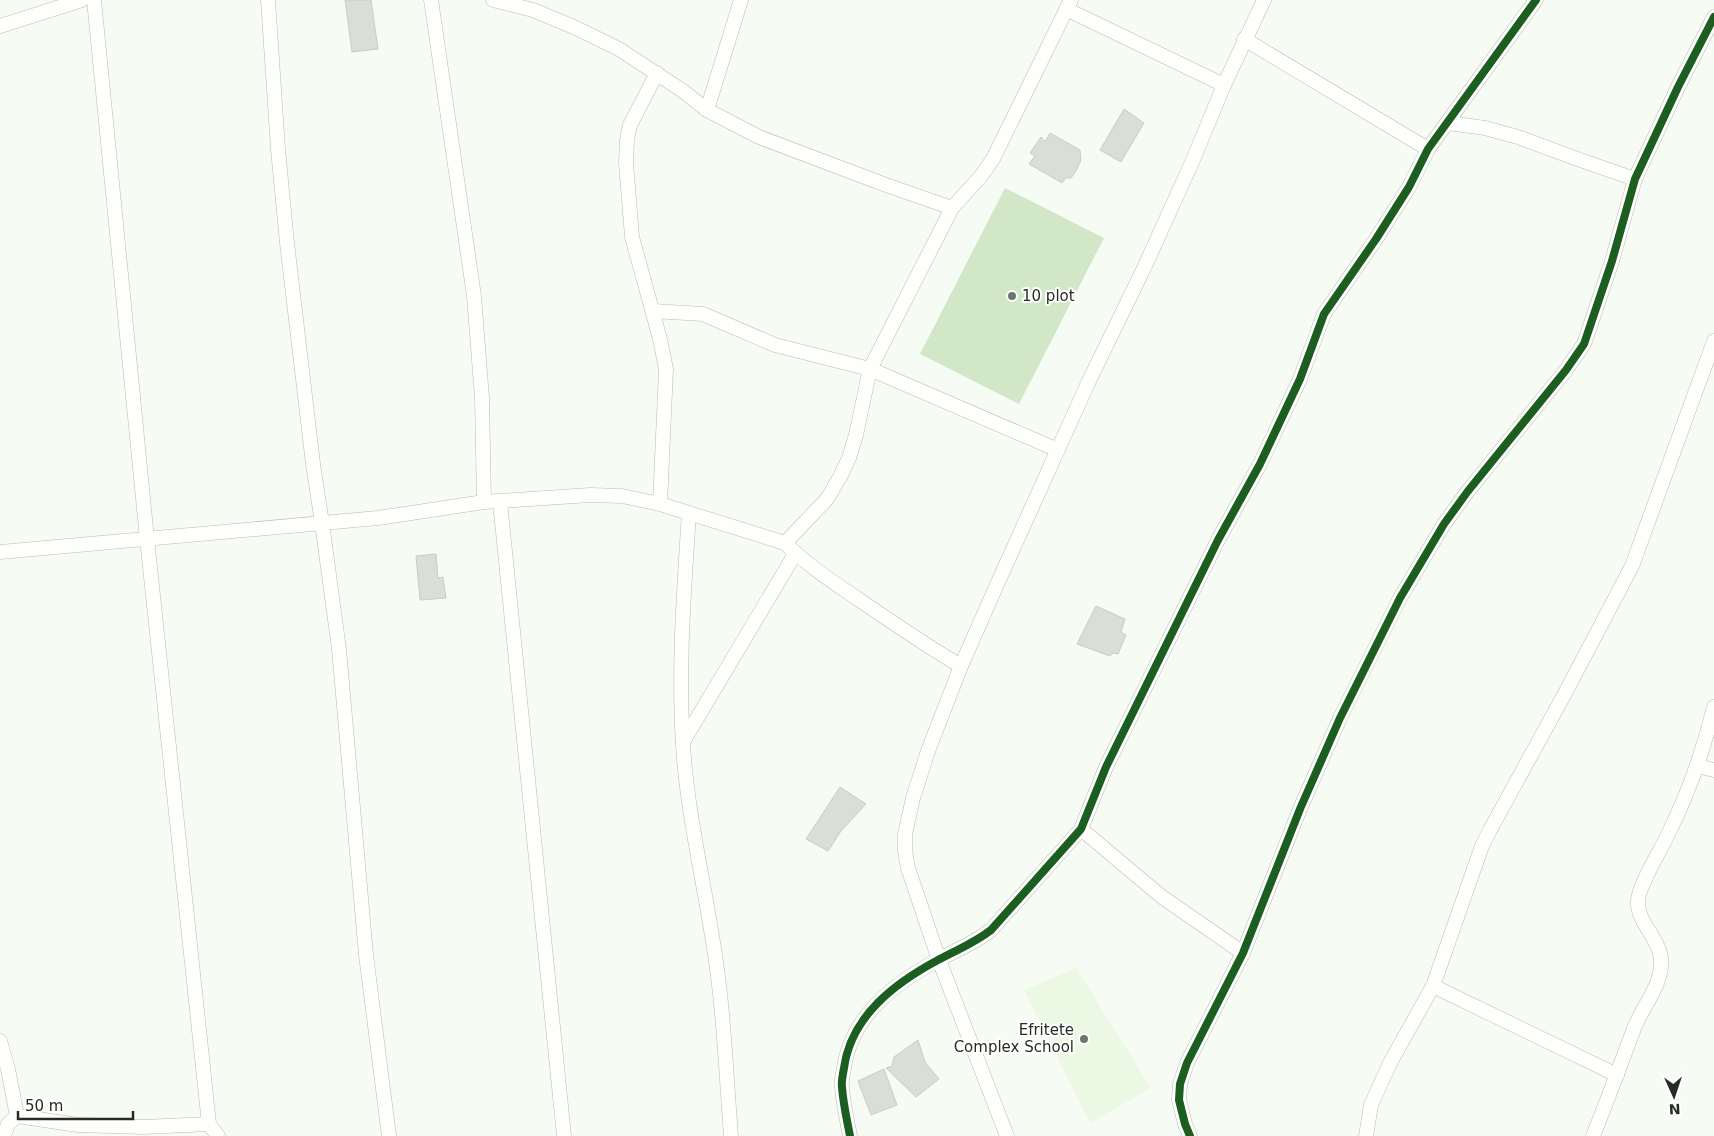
<svg xmlns="http://www.w3.org/2000/svg" width="1714" height="1136" font-family="'DejaVu Sans',sans-serif">
  <style>
    .built { fill: #ebf9e4 }
    .green { fill: #d2e7c7 }
    .building { fill: #d9dfd7; stroke: #c8cec6 }
    .lines { fill: none; stroke-linecap: round; stroke-linejoin: round }
    .street-casing { stroke: #b7bcb4; stroke-width: 15 }
    .street { stroke: #fefffd; stroke-width: 14 }
    .cycleway-casing { stroke: #fff; stroke-width: 11 }
    .cycleway { stroke: #1b5e20; stroke-width: 8 }
    .poi-dot { fill: #6f756c; stroke: #fff; stroke-width: 2 }
    .labels { text-anchor: middle; stroke-width: 4; stroke-linejoin: round; paint-order: stroke }
    .poi-label { font-size: 15px; fill: #262c22; stroke: #fff; text-anchor: start }
  </style>
  <rect width="100%" height="100%" fill="#f6fcf4"/>
  <!-- built -->
  <polygon class="built" points="1076,968 1151,1088 1090,1123 1024,990"/>
  <!-- green -->
  <polygon class="green" points="1005,188 1104,238 1019,404 920,354"/>
  <!-- building -->
  <g class="building">
    <polygon points="345,0 371,0 378,49 352,52"/>
    <polygon points="1124,109 1144,123 1121,162 1100,150"/>
    <polygon points="1050,133 1080,150 1081,160 1076,171 1071,178 1066,178 1062,183 1029,164 1035,156 1030,153 1041,137 1045,142"/>
    <polygon points="436,554 438,578 443,577 446,598 420,600 416,556"/>
    <polygon points="1096,606 1125,619 1121,632 1126,635 1118,654 1112,653 1110,656 1077,644"/>
    <polygon points="840,787 866,804 841,831 828,851 806,839"/>
    <polygon points="918,1040 925,1062 939,1079 916,1097 886,1068 892,1066 894,1057"/>
    <polygon points="884,1069 897,1105 871,1115 858,1081"/>
  </g>
  <g class="lines">
    <!-- street casing -->
    <g class="street-casing">
      <g id="street">
        <polyline points="94,0 147,539 209,1124 218,1136"/>
        <polyline points="268,0 278,149 287,243 313,464 322,523 339,649 366,955 389,1136"/>
        <polyline points="431,0 474,296 482,398 484,502"/>
        <polyline points="493,0 533,10 574,27 619,49 683,91 707,110 759,137 886,185 952,208"/>
        <polyline points="1066,9 1224,85"/>
        <polyline points="0,26 82,0"/>
        <polyline points="1244,39 1428,149"/>
        <polyline points="657,73 630,125 627,140 626,163 632,237 660,339 666,369 660,504"/>
        <polyline points="707,110 741,0"/>
        <polyline points="1448,123 1485,128 1518,137 1583,161 1635,179"/>
        <polyline points="653,311 703,314 775,345 870,369 1058,450"/>
        <polyline points="500,502 564,1136"/>
        <path d="M689 513C684 590 678 668 683 745 688 826 710 904 719 985 725 1035 727 1086 731 1136"/>
        <polyline points="785,543 827,499 840,477 849,458 856,435 870,369 952,208 981,176 993,159 1071,0"/>
        <path d="M0 552 378 518 484 502 590 495 622 496 660 504 785 543C807 565 833 582 858 599 892 622 925 645 961 666"/>
        <polyline points="683,742 795,554"/>
        <polyline points="1697,766 1714,770"/>
        <polyline points="1081,829 1162,897 1243,953"/>
        <polyline points="1433,986 1617,1075"/>
        <polyline points="0,1041 8,1069 17,1116 8,1124 4,1136"/>
        <polyline points="17,1116 78,1125 144,1127 209,1124"/>
        <path d="M850 1136C847 1120 843 1103 842 1087 841 1081 843 1074 844 1068 851 1016 895 983 938 960 958 949 973 944 991 930L1081 829 1106 767 1218 540 1260 464 1300 379 1324 314 1376 239 1409 187 1428 149 1536 0"/>
        <polyline points="1007,1136 939,960 908,868 905,851 905,834 913,798 928,751 961,666 999,580 1088,383 1144,268 1193,160 1224,85 1264,0"/>
        <polyline points="1190,1136 1185,1124 1179,1100 1180,1084 1187,1063 1243,953 1300,809 1340,718 1400,598 1444,524 1468,491 1566,370 1584,344 1612,261 1635,179 1678,87 1714,17"/>
        <polyline points="1366,1136 1371,1105 1390,1063 1433,986 1482,846 1490,830 1563,697 1632,566 1714,341"/>
        <path d="M1593 1136C1608 1099 1621 1063 1635 1026 1644 1005 1663 983 1661 960 1660 938 1636 922 1638 900 1639 884 1664 845 1671 828 1690 789 1704 748 1714 707"/>
      </g>
    </g>
    <!-- street -->
    <use href="#street" class="street"/>
    <!-- cycleway casing -->
    <g class="cycleway-casing">
      <g id="cycleway">
        <path d="M850 1136C847 1120 843 1103 842 1087 841 1081 843 1074 844 1068 851 1016 895 983 938 960 958 949 973 944 991 930L1081 829 1106 767 1218 540 1260 464 1300 379 1324 314 1376 239 1409 187 1428 149 1536 0"/>
        <polyline points="1190,1136 1185,1124 1179,1100 1180,1084 1187,1063 1243,953 1300,809 1340,718 1400,598 1444,524 1468,491 1566,370 1584,344 1612,261 1635,179 1678,87 1714,17"/>
      </g>
    </g>
    <!-- cycleway -->
    <use href="#cycleway" class="cycleway"/>
  </g>
  <!-- markers -->
  <g class="poi-dot">
    <circle cx="1012" cy="296" r="5"/>
    <circle cx="1084" cy="1039" r="5"/>
  </g>
  <g class="labels">
    <!-- poi labels -->
    <g class="poi-label">
      <text x="1022" y="301">10 plot</text>
      <text x="1074" y="1035" text-anchor="end">Efritete<tspan x="1074" dy="17">Complex School</tspan></text>
    </g>
  </g>
  <!-- north arrow -->
  <g transform="translate(1674 1096) rotate(177)" stroke="#ffffff" stroke-width="4" paint-order="stroke">
  <path d="M0-4L9 19L0 12L-9 19Z" fill="#262c22"/>
  <text y="-8" font-size="14" font-weight="bold" text-anchor="middle" fill="#262c22">N</text>
  </g>
  <!-- scale -->
  <path d="M18 1111v8h115v-8" fill="none" stroke="#262c22" stroke-width="2.5"/>
  <text x="25" y="1111" font-size="15" fill="#262c22" stroke="#ffffff" stroke-width="4" paint-order="stroke">50 m</text>
</svg>
